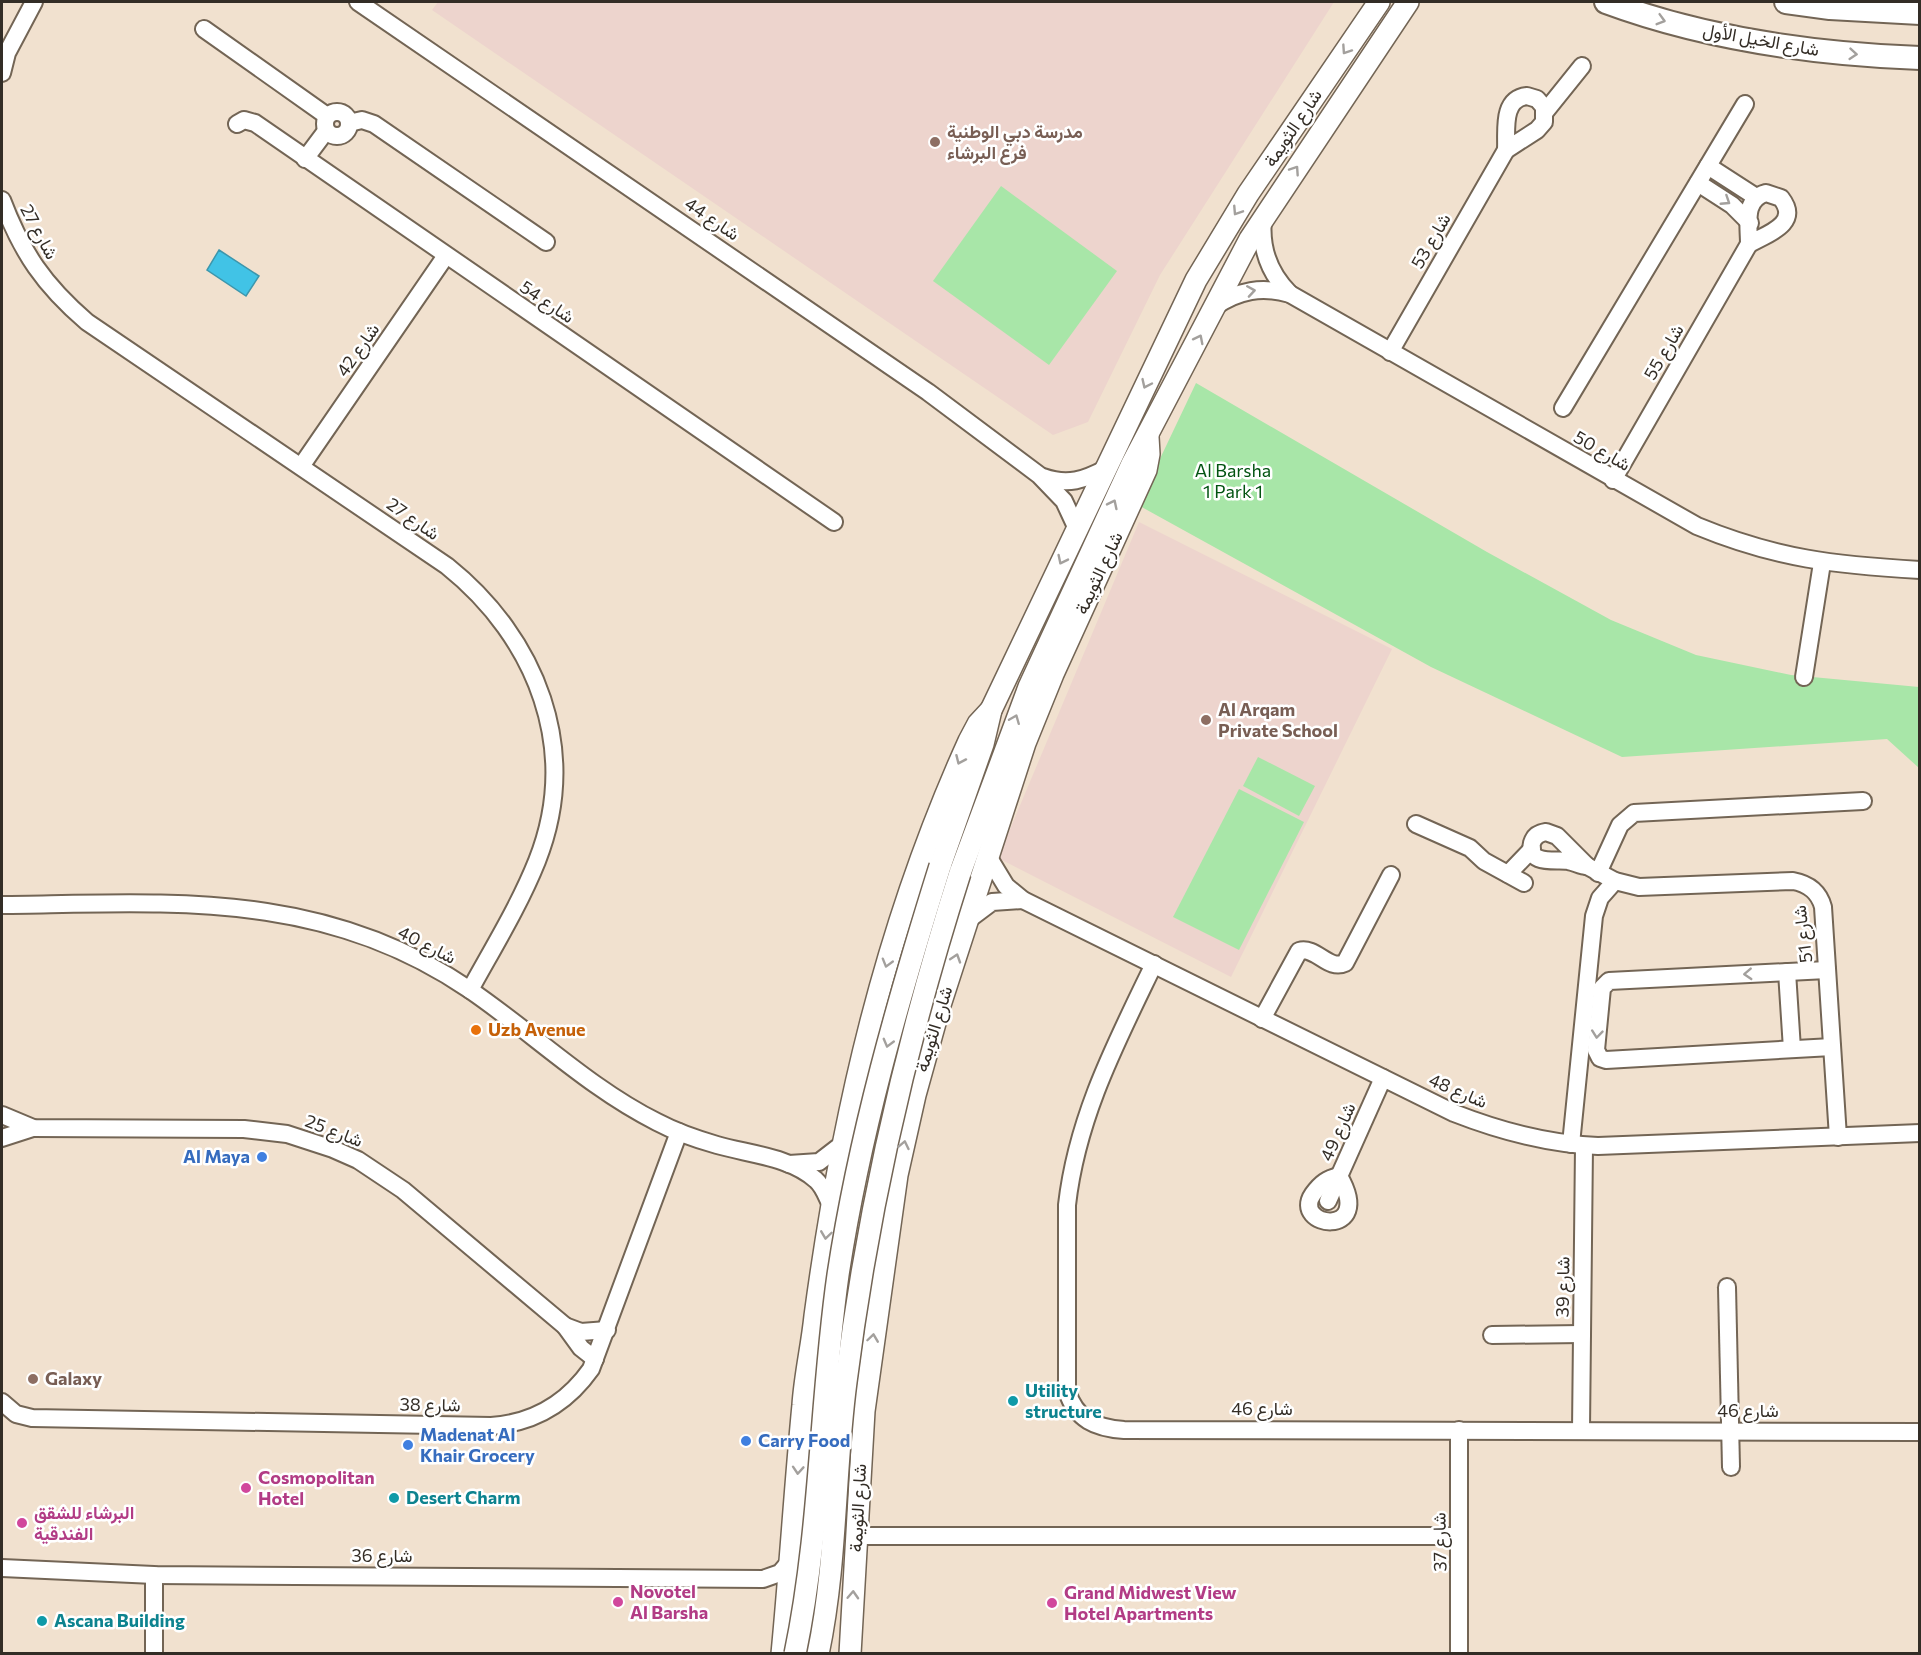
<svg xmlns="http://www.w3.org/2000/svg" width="1921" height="1655" font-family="Commissioner,Vazirmatn,sans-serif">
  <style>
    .education { fill: #edd4cd }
    .green { fill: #a8e6a8 }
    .water { fill: #41c3e6; stroke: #3d96ac; stroke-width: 1.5 }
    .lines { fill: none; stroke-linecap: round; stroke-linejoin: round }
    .minor-casing { stroke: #736555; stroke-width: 20 }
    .tertiary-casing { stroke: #736555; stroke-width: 24 }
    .secondary-casing { stroke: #736555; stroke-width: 26 }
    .minor { stroke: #fff; stroke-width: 16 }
    .tertiary { stroke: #fff; stroke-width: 21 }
    .secondary { stroke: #fff; stroke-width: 22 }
    .tertiary-bridge-casing { stroke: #736555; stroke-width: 24; stroke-linecap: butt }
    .tertiary-bridge { stroke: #fff; stroke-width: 21 }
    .oneway { stroke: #a3a09d }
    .education-dot { fill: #8d6e63; stroke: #fff; stroke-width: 2 }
    .food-dot { fill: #e8710a; stroke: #fff; stroke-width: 2 }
    .shop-dot { fill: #3f7fe0; stroke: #fff; stroke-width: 2 }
    .culture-dot { fill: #0f9aa8; stroke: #fff; stroke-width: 2 }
    .hotel-dot { fill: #d1479c; stroke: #fff; stroke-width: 2 }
    .labels { text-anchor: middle; stroke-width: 5; stroke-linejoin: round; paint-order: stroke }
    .street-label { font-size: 18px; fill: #332d26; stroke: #fff }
    .education-label { font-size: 18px; font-weight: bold; fill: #785e54; stroke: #fff; text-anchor: start }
    .park-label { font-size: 18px; fill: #025311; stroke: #fff }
    .food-label { font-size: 18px; font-weight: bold; fill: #c56008; stroke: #fff; text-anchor: start }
    .shop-label { font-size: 18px; font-weight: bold; fill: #366cbe; stroke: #fff; text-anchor: start }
    .culture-label { font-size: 18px; font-weight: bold; fill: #0d838f; stroke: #fff; text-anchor: start }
    .hotel-label { font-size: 18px; font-weight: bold; fill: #b23c85; stroke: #fff; text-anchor: start }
  </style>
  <rect width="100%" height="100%" fill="#f1e1cf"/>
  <!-- education -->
  <g class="education">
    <polygon points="438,2 1334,2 1160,275 1088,422 1053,435 432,10"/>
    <polygon points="1139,522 1392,649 1231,977 998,858"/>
  </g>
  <!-- green -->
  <g class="green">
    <polygon points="1001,186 1117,271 1049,365 933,281"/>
    <polygon points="1196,383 1487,552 1611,620 1696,655 1791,675 1919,687 1919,768 1887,739 1622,757 1431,667 1138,505"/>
    <polygon points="1258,757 1315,786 1299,816 1243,786"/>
    <polygon points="1239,789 1304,822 1239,950 1173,917"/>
  </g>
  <!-- water -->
  <polygon class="water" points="219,250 259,276 246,296 207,270"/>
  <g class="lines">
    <!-- minor casing -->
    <g class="minor-casing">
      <g id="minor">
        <polyline points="358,2 928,392 1039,475 1064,501 1077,529"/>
        <polyline points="204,29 327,116"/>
        <polyline points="2,73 7,53 34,2"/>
        <path d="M1527 96 1537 99 1544 107V122L1537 130 1506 150C1507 131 1501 99 1527 96Z"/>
        <circle cx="337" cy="124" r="12"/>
        <polyline points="1545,112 1582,66"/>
        <polyline points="349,123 362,120 374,124 546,242"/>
        <polyline points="237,124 244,120 255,123 834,522"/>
        <polyline points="305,159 326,131"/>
        <polyline points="1708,166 1756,197"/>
        <polyline points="1698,183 1732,205 1750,223"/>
        <path d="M1766 193 1781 198C1801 224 1767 234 1749 244 1749 225 1743 199 1766 193Z"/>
        <path d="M2 200C22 253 44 285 87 322L447 566C537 638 581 750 537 861 519 906 493 948 470 990"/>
        <path d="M1263 219C1260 249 1269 273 1290 294"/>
        <path d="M1214 307C1239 290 1262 286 1290 294L1697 526C1777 559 1835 565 1920 570"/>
        <polyline points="1390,352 1506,150"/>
        <polyline points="1563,408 1745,104"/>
        <polyline points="302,465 445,257"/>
        <path d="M1043 477C1068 486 1084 480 1107 468"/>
        <polyline points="1613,480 1749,244"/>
        <polyline points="1804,677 1822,563"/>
        <polyline points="1416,824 1470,848 1484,861 1524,883"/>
        <path d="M1546 832 1557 836 1587 866C1580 866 1575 862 1568 861 1557 859 1527 866 1532 843 1534 836 1539 833 1546 832Z"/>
        <path d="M989 858 1006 886 1023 900 1454 1113C1500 1131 1548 1144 1598 1146L1920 1133"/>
        <path d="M1587 866 1615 881 1639 887 1793 881C1809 884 1819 892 1823 907L1838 1137"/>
        <polyline points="1598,873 1620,825 1634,813 1863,801"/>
        <polyline points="1508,874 1532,849"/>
        <path d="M2 905C171 903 322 889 470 990 533 1033 589 1088 657 1122 676 1132 696 1139 717 1145 748 1154 791 1157 816 1180 823 1186 826 1195 830 1203"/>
        <polyline points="968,920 992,902 1023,900"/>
        <path d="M1154 964C1116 1043 1077 1117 1067 1205V1391C1076 1420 1096 1428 1124 1430L1920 1432"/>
        <polyline points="1827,970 1609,981 1602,988 1596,1050 1600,1058 1606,1060 1832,1047"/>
        <polyline points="1787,972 1792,1049"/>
        <path d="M1262 1019 1299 951C1316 946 1328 971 1345 963L1391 875"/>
        <polyline points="2,1115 33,1128 244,1129 287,1134 333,1149 358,1160 403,1190 565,1326 581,1332 607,1330"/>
        <polyline points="2,1138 33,1128"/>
        <polyline points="1571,1144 1594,916 1600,898 1615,881"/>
        <polyline points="789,1164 819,1162 841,1145"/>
        <path d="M1339 1176C1376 1240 1290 1227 1313 1194 1321 1183 1327 1179 1339 1176Z"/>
        <polyline points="1328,1201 1383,1078"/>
        <polyline points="1727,1287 1731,1467"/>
        <polyline points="565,1326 581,1348 595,1359"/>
        <polyline points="1492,1335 1582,1334"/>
        <path d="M2 1402 16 1414 32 1418 491 1426C533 1423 567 1403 591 1369L679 1132"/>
        <polyline points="1459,1430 1459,1654"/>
        <polyline points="1581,1430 1584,1146"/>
        <polyline points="857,1536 1459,1536"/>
        <polyline points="2,1568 154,1575 763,1579 780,1573 791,1560"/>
        <polyline points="154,1575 154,1654"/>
      </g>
    </g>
    <!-- tertiary casing -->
    <g class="tertiary-casing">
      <g id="tertiary">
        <polyline points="940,866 983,744 991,710 1196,280 1248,194 1379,2"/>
        <polyline points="960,873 1029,687 1132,464 1250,239 1408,2"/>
        <path d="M782 1654C790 1571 795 1488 803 1405 805 1375 812 1346 815 1316 842 1116 885 926 969 741L978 724 991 710"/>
        <polyline points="850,1654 864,1411 897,1175 915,1095 940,1005 1025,743 1053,674 1146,470 1149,454 1148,437"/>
      </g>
    </g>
    <!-- secondary casing -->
    <g class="secondary-casing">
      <g id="secondary">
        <path d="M1606 2C1706 39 1813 54 1920 58"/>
        <polyline points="1786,2 1830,8 1920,13"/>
      </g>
    </g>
    <!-- minor -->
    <use href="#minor" class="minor"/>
    <!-- tertiary -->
    <use href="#tertiary" class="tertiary"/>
    <!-- secondary -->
    <use href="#secondary" class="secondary"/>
    <!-- tertiary-bridge casing -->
    <g class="tertiary-bridge-casing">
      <g id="tertiary-bridge">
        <path d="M795 1654C821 1529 820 1401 838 1275 859 1136 898 1000 940 866"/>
        <path d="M818 1654C837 1564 834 1473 846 1382 868 1206 906 1042 960 873"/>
      </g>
    </g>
    <!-- tertiary-bridge -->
    <use href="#tertiary-bridge" class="tertiary-bridge"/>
  </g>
  <!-- one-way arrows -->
  <defs><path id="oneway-chevron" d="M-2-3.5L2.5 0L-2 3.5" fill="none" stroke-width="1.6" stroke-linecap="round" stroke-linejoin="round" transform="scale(1.5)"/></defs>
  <g class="oneway">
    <use href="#oneway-chevron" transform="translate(1661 20) rotate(16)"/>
    <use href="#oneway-chevron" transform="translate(1346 50) rotate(124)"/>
    <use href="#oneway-chevron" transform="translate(1853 54) rotate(5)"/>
    <use href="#oneway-chevron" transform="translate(1295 170) rotate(-56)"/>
    <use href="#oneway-chevron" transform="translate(1726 201) rotate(33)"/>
    <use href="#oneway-chevron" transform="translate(1237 211) rotate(123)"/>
    <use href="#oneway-chevron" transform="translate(1251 291) rotate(-9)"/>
    <use href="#oneway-chevron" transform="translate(1199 339) rotate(-63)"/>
    <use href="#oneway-chevron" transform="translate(1146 384) rotate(115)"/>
    <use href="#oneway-chevron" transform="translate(1113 504) rotate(-64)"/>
    <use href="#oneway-chevron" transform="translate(1062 560) rotate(116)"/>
    <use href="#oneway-chevron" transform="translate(1015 719) rotate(-68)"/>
    <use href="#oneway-chevron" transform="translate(960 760) rotate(114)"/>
    <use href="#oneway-chevron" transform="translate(956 958) rotate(-72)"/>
    <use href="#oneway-chevron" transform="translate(887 963) rotate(106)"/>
    <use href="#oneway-chevron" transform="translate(1748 974) rotate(177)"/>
    <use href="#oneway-chevron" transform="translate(1597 1034) rotate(96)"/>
    <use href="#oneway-chevron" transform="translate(888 1043) rotate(105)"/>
    <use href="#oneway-chevron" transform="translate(904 1145) rotate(-78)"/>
    <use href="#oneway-chevron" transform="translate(826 1235) rotate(98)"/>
    <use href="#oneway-chevron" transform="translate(873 1338) rotate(-82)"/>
    <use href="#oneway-chevron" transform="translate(798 1470) rotate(94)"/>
    <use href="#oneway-chevron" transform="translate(853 1595) rotate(-87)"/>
  </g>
  <!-- markers -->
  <g class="education-dot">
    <circle cx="935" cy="142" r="6"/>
    <circle cx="1206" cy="720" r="6"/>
    <circle cx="33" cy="1379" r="6"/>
  </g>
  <circle class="food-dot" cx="476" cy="1030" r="6"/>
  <g class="shop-dot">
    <circle cx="262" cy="1157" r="6"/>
    <circle cx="746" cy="1441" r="6"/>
    <circle cx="408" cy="1445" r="6"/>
  </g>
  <g class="culture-dot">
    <circle cx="1013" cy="1401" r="6"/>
    <circle cx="394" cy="1498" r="6"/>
    <circle cx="42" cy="1621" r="6"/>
  </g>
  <g class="hotel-dot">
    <circle cx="246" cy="1488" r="6"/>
    <circle cx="22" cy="1523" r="6"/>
    <circle cx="618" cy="1602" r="6"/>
    <circle cx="1052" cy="1603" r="6"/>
  </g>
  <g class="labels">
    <!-- street labels -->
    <g class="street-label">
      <text transform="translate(1761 40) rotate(10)" y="6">شارع الخيل الأول</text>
      <text transform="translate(1293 128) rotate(-56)" y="6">شارع الثويمة</text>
      <text transform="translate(712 219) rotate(34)" y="6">شارع 44</text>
      <text transform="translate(39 232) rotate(62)" y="6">شارع 27</text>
      <text transform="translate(1431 241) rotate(-60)" y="6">شارع 53</text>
      <text transform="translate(547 302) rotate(34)" y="6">شارع 54</text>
      <text transform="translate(358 350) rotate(-55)" y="6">شارع 42</text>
      <text transform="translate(1664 352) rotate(-60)" y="6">شارع 55</text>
      <text transform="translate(1602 451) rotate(30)" y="6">شارع 50</text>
      <text transform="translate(413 519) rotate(35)" y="6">شارع 27</text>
      <text transform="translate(1099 573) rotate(-65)" y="6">شارع الثويمة</text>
      <text transform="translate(1803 934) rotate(-97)" y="6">شارع 51</text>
      <text transform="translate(427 945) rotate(27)" y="6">شارع 40</text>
      <text transform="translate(934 1029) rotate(-73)" y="6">شارع الثويمة</text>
      <text transform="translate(1458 1091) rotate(23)" y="6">شارع 48</text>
      <text transform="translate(334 1131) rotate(21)" y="6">شارع 25</text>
      <text transform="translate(1338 1132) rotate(-66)" y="6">شارع 49</text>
      <text transform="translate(1563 1287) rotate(-89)" y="6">شارع 39</text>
      <text transform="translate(430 1405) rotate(1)" y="6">شارع 38</text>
      <text x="1262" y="1415">شارع 46</text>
      <text x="1748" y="1417">شارع 46</text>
      <text transform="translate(858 1508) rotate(-87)" y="6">شارع الثويمة</text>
      <text transform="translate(1440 1542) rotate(-91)" y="6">شارع 37</text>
      <text x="382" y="1562">شارع 36</text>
    </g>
    <!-- education labels -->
    <g class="education-label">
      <text x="947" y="138">مدرسة دبي الوطنية<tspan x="947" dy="21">فرع البرشاء</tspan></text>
      <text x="1218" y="716">Al Arqam<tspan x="1218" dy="21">Private School</tspan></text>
      <text x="45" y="1385">Galaxy</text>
    </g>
    <!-- park labels -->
    <g class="park-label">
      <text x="1233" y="477">Al Barsha<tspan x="1233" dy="21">1 Park 1</tspan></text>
    </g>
    <!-- food labels -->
    <g class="food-label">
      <text x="488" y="1036">Uzb Avenue</text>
    </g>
    <!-- shop labels -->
    <g class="shop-label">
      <text x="250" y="1163" text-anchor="end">Al Maya</text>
      <text x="420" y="1441">Madenat Al<tspan x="420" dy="21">Khair Grocery</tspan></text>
      <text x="758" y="1447">Carry Food</text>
    </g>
    <!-- culture labels -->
    <g class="culture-label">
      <text x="1025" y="1397">Utility<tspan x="1025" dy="21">structure</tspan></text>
      <text x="406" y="1504">Desert Charm</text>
      <text x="54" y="1627">Ascana Building</text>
    </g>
    <!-- hotel labels -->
    <g class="hotel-label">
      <text x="258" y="1484">Cosmopolitan<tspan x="258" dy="21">Hotel</tspan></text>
      <text x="34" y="1519">البرشاء للشقق<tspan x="34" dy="21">الفندقية</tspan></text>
      <text x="630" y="1598">Novotel<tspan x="630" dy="21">Al Barsha</tspan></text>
      <text x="1064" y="1599">Grand Midwest View<tspan x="1064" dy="21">Hotel Apartments</tspan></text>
    </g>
  </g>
  <!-- border -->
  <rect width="1921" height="1655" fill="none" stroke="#332d26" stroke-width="6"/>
</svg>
